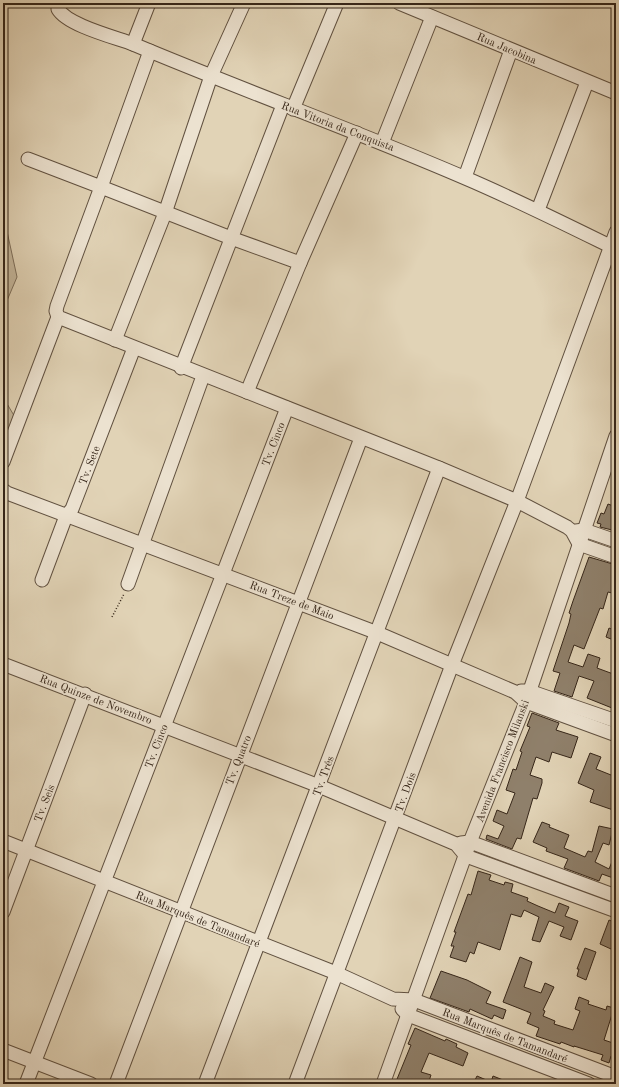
<svg xmlns="http://www.w3.org/2000/svg" width="619" height="1087" font-family="'Old Standard TT',serif">
  <style>
    .green { fill: #c4b69b; stroke: #7d6e5a }
    .building { fill: #8f806b; stroke: #362619 }
    .lines { fill: none; stroke-linecap: round; stroke-linejoin: round }
    .minor-casing { stroke: #615140; stroke-width: 15 }
    .path { stroke: #362619; stroke-width: 1.5; stroke-dasharray: 1 2; stroke-linecap: butt }
    .minor { stroke: #ece2d0; stroke-width: 13 }
    .labels { text-anchor: middle; stroke-width: 3.5; stroke-linejoin: round; paint-order: stroke }
    .street-label { font-size: 11px; fill: #362619; stroke: #ece2d0 }
  </style>
  <rect width="100%" height="100%" fill="#e1d3b6"/>
  <filter id="stains"><feTurbulence type="fractalNoise" baseFrequency=".005" numOctaves="4"/><feColorMatrix values="0 0 0 0 .2 0 0 0 0 .09 0 0 0 0 .02 0 0 0 .5 -.17"/></filter>
  <radialGradient id="worn" r=".72"><stop offset=".6" stop-color="#630" stop-opacity="0"/><stop offset="1" stop-color="#630" stop-opacity=".3"/></radialGradient>
  <!-- green -->
  <g class="green">
    <polygon points="3,213 17,277 3,310"/>
    <polygon points="3,397 22,429 3,478"/>
  </g>
  <!-- building -->
  <g class="building">
    <polygon points="608,504 616,507 616,531 600,527 601,524 597,523 601,513 604,514"/>
    <polygon points="589,557 616,565 616,594 608,592 603,609 600,608 584,649 574,645 568,662 583,667 588,654 600,658 597,668 616,675 616,698 612,708 587,698 594,681 579,676 572,697 554,691 560,673 553,671 569,623 571,614 569,613 573,601"/>
    <polygon points="609,628 616,631 616,641 606,637"/>
    <polygon points="532,713 559,723 556,730 578,737 571,758 552,752 549,762 536,757 530,775 542,779 542,783 537,799 533,798 521,839 517,838 512,849 486,839 487,835 498,839 504,826 493,821 497,810 507,814 515,793 506,790 513,769 516,770 522,752 520,751 530,727 527,726"/>
    <polygon points="590,753 601,757 596,769 616,777 616,811 590,802 594,790 578,783"/>
    <polygon points="542,822 550,825 549,827 569,835 564,848 585,857 588,851 592,852 599,826 613,829 609,845 603,843 595,862 609,869 616,852 616,879 602,874 599,881 564,868 568,859 546,851 547,848 533,842"/>
    <polygon points="478,871 491,875 489,880 504,885 505,882 513,884 511,892 528,898 527,901 538,906 555,913 559,903 569,907 565,916 578,921 571,940 560,936 564,927 549,921 540,942 532,940 539,917 524,910 521,917 511,914 500,950 478,942 474,954 470,952 466,962 450,957 454,946 451,946 456,932 454,932 468,894 471,895"/>
    <polygon points="609,920 616,923 616,937 611,949 600,944"/>
    <polygon points="585,948 596,952 586,980 577,976 579,969 577,969"/>
    <polygon points="520,957 532,962 524,987 541,993 545,983 554,987 543,1010 545,1011 543,1016 555,1021 554,1024 573,1030 580,1011 575,1009 579,997 589,1001 588,1004 606,1010 607,1006 614,1008 604,1040 616,1044 616,1058 611,1056 609,1063 601,1060 603,1055 574,1046 574,1047 561,1042 560,1044 536,1036 539,1028 527,1023 531,1013 503,1002"/>
    <polygon points="441,971 467,980 491,992 486,1003 506,1010 503,1019 494,1015 492,1019 470,1009 469,1012 430,998"/>
    <polygon points="415,1028 445,1041 446,1039 457,1044 456,1047 468,1053 463,1066 429,1053 421,1072 431,1075 428,1084 395,1084 411,1045 408,1044"/>
    <polygon points="477,1076 491,1082 493,1076 513,1084 473,1084"/>
  </g>
  <g class="lines">
    <!-- minor casing -->
    <g class="minor-casing">
      <g id="minor">
        <path d="M60 3 58 9C67 25 114 37 133 44 242 90 354 130 463 177 515 199 565 224 616 249"/>
        <polyline points="399,3 616,93"/>
        <polyline points="133,44 149,3"/>
        <polyline points="293,109 337,3"/>
        <polyline points="382,143 432,17"/>
        <polyline points="28,159 101,187 150,51"/>
        <polyline points="465,177 511,50"/>
        <polyline points="538,210 587,82"/>
        <polyline points="300,263 231,238 101,187 57,306 56,311 58,317 439,468 517,501 567,527 572,531 579,544 616,557"/>
        <polyline points="115,340 165,213 211,76 244,3"/>
        <polyline points="181,368 283,105"/>
        <polyline points="247,392 300,263 357,133"/>
        <polyline points="3,462 58,317"/>
        <polyline points="3,490 7,493 375,632 515,692 526,702 616,735"/>
        <polyline points="576,531 584,530 616,541"/>
        <polyline points="42,580 66,516 72,509 134,348"/>
        <polyline points="128,584 203,376"/>
        <polyline points="3,664 319,786 456,844 466,856 616,911"/>
        <polyline points="521,691 529,691 616,721"/>
        <polyline points="3,841 336,973 393,999 414,1000 616,1077"/>
        <polyline points="461,843 470,842 616,896"/>
        <polyline points="3,912 85,694"/>
        <polyline points="402,1009 408,1015 589,1084"/>
        <polyline points="3,1050 91,1084"/>
        <polyline points="26,1084 287,408"/>
        <polyline points="116,1084 361,438"/>
        <path d="M205 1084C284 879 360 673 439 468"/>
        <polyline points="295,1084 452,665 517,501 616,232"/>
        <polyline points="383,1084 470,842 526,702 616,436"/>
      </g>
    </g>
    <!-- path -->
    <polyline class="path" points="112,617 124,594"/>
    <!-- minor -->
    <use href="#minor" class="minor"/>
  </g>
  <g class="labels">
    <!-- street labels -->
    <g class="street-label">
      <text transform="translate(507 48) rotate(23)" y="4">Rua Jacobina</text>
      <text transform="translate(338 126) rotate(21)" y="4">Rua Vitoria da Conquista</text>
      <text transform="translate(273 444) rotate(-69)" y="4">Tv. Cinco</text>
      <text transform="translate(89 465) rotate(-69)" y="4">Tv. Sete</text>
      <text transform="translate(292 600) rotate(21)" y="4">Rua Treze de Maio</text>
      <text transform="translate(96 699) rotate(21)" y="4">Rua Quinze de Novembro</text>
      <text transform="translate(156 746) rotate(-69)" y="4">Tv. Cinco</text>
      <text transform="translate(238 760) rotate(-69)" y="4">Tv. Quatro</text>
      <text transform="translate(502 761) rotate(-69)" y="4">Avenida Francisco Milanski</text>
      <text transform="translate(323 776) rotate(-70)" y="4">Tv. Três</text>
      <text transform="translate(405 792) rotate(-70)" y="4">Tv. Dois</text>
      <text transform="translate(44 803) rotate(-69)" y="4">Tv. Seis</text>
      <text transform="translate(198 919) rotate(22)" y="4">Rua Marquês de Tamandaré</text>
      <text transform="translate(505 1035) rotate(21)" y="4">Rua Marquês de Tamandaré</text>
    </g>
  </g>
  <!-- margin -->
  <rect width="619" height="1087" fill="none" stroke="#e1d3b6" stroke-width="16"/>
  <rect x="4" y="4" width="611" height="1079" fill="none" stroke="#362619" stroke-width="2"/>
  <rect x="8" y="8" width="603" height="1071" fill="none" stroke="#362619"/>
  <rect width="100%" height="100%" filter="url(#stains)"/>
  <rect width="100%" height="100%" fill="url(#worn)"/>
</svg>
